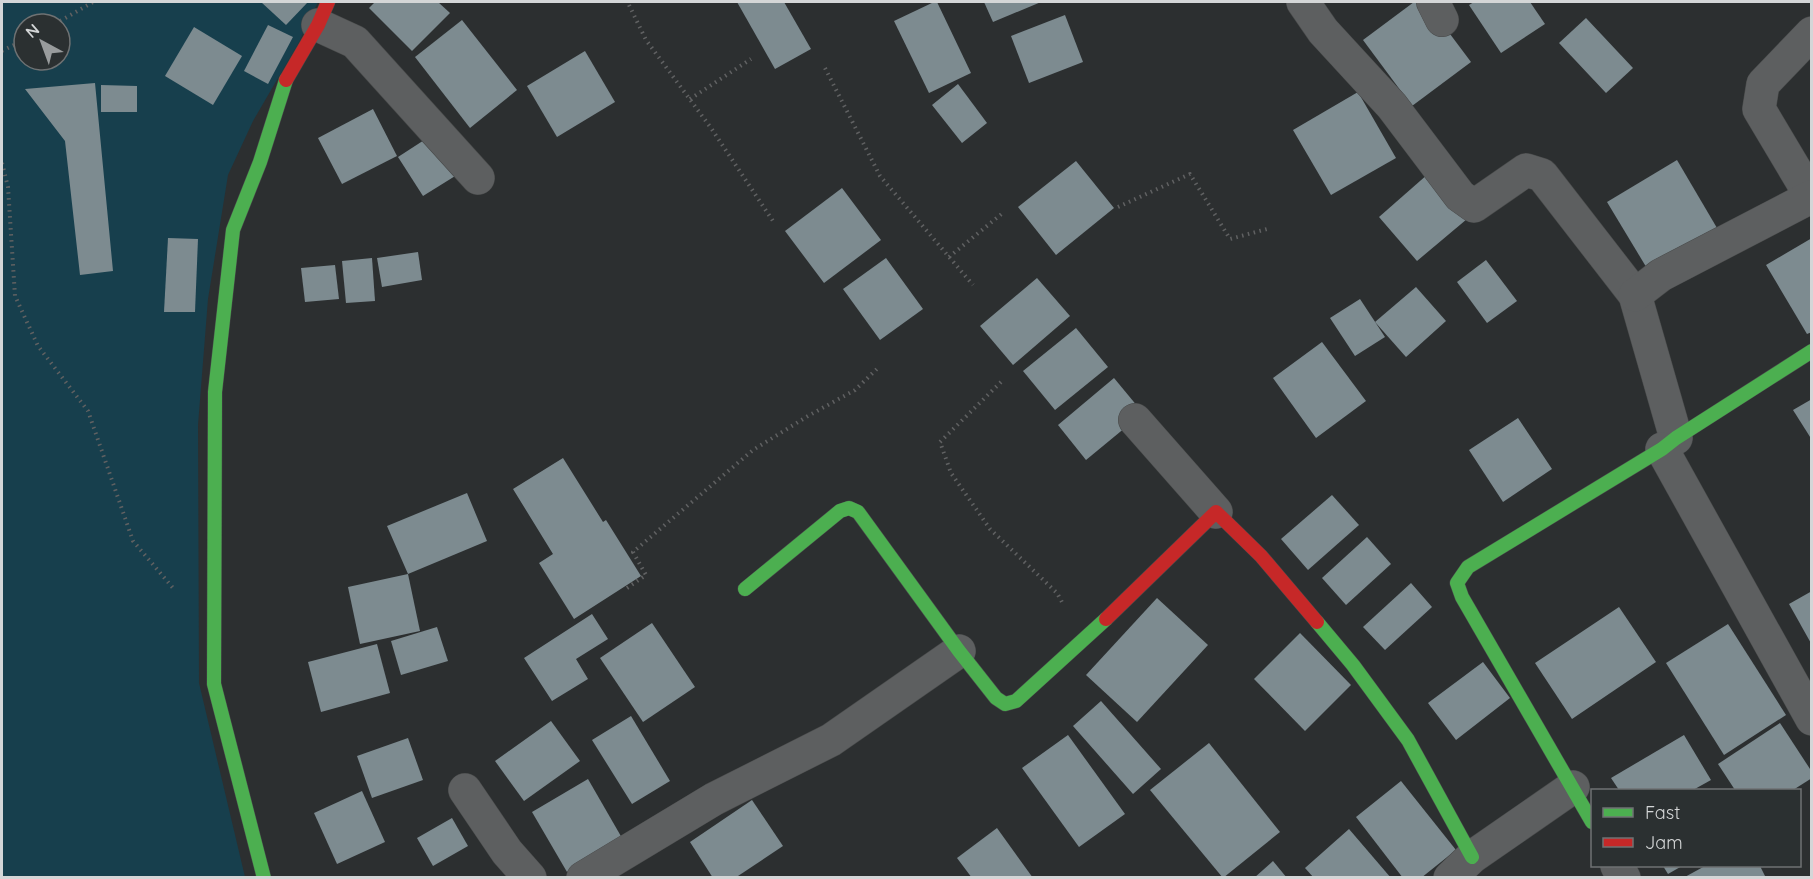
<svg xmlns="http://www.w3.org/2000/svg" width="1813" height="879" font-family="Quicksand,sans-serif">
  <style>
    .green { fill: #173f4d; fill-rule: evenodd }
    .building { fill: #7d8b90 }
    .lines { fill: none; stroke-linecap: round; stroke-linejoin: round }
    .street-casing { stroke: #484a4a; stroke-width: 34 }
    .fast-casing { stroke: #484a4a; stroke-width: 15 }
    .jam-casing { stroke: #484a4a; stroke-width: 15 }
    .path { stroke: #606162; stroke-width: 4; stroke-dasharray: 1.5 4.5; stroke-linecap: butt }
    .street { stroke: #5d5f60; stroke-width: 33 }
    .fast { stroke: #4caf50; stroke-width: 14 }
    .jam { stroke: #c62828; stroke-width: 14 }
  </style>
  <rect width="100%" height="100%" fill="#2c2f30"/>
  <!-- green -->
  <path class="green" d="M2 2H318L299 42 253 121 228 175 208 299 198 425 199 683 245 877 2 878ZM24 24H60V60H24Z"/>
  <!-- building -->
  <g class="building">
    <polygon points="261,2 308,2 286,25"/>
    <polygon points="375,2 438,2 450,13 412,51 369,8"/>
    <polygon points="737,2 784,2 811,49 775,69"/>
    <polygon points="934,2 937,2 971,73 929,93 894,21"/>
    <polygon points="984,2 1041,2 993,22"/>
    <polygon points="1414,2 1426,2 1471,62 1412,106 1363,40"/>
    <polygon points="1474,2 1530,2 1545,24 1501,53 1469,5"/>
    <polygon points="1065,15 1083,62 1029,83 1011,36"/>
    <polygon points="1586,18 1633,68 1606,93 1559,43"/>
    <polygon points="462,20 517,90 470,128 415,57"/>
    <polygon points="268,25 293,37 268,84 244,71"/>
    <polygon points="194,27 242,56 213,105 165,76"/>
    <polygon points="585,51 615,102 557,137 527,86"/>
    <polygon points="95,83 113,271 80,275 65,141 25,89"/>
    <polygon points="958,84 987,123 962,143 932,105"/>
    <polygon points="101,85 137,86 137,112 101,112"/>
    <polygon points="1358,92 1396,158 1331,195 1293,130"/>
    <polygon points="373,109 397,156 342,184 318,138"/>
    <polygon points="435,133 460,173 423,196 398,157"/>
    <polygon points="1677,160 1717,228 1648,270 1607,202"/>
    <polygon points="1076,161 1114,208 1056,255 1018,207"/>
    <polygon points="1428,174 1467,219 1417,261 1379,217"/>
    <polygon points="842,188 881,240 824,283 785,231"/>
    <polygon points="168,238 198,239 195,312 164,312"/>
    <polygon points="1812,238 1812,332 1807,334 1766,265"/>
    <polygon points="418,252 422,280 382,287 377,258"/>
    <polygon points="372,258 375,301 346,303 342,261"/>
    <polygon points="886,258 923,309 880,340 843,289"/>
    <polygon points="1486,260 1517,301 1487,323 1457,282"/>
    <polygon points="335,265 339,299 305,302 301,268"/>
    <polygon points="1037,278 1070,316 1013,365 980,326"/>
    <polygon points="1416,287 1446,321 1406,357 1375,322"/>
    <polygon points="1360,299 1385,337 1355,356 1330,318"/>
    <polygon points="1076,328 1108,367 1055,410 1023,371"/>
    <polygon points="1322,342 1366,401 1316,438 1273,378"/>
    <polygon points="1114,378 1143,413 1086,460 1058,425"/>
    <polygon points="1812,399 1812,440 1793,410"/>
    <polygon points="1518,418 1552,469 1503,502 1469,450"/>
    <polygon points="563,458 603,522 606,520 641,576 574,619 539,563 553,554 513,489"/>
    <polygon points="467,493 487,541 408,574 387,526"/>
    <polygon points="1332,495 1359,525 1308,570 1281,539"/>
    <polygon points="1367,537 1391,564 1346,605 1322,578"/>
    <polygon points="408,574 420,631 360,644 348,587"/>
    <polygon points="1411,583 1432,607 1385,650 1363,627"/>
    <polygon points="1812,591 1812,645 1789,604"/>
    <polygon points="1157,598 1208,645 1137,722 1086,675"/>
    <polygon points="1619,607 1656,662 1572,719 1535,663"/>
    <polygon points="592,614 608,639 576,659 588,679 552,701 524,658"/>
    <polygon points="652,623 695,687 643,722 600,658"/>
    <polygon points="1728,624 1786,715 1724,755 1666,663"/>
    <polygon points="437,627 448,661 401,675 391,641"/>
    <polygon points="1300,633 1351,685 1305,731 1254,679"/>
    <polygon points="377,644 390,693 321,712 308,662"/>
    <polygon points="1483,662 1510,698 1456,740 1428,703"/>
    <polygon points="1101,701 1161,769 1133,794 1073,726"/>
    <polygon points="631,716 670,781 632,804 592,740"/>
    <polygon points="551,721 580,761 524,801 495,761"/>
    <polygon points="1780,723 1812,772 1812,778 1793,790 1735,790 1718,764"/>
    <polygon points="1068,735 1125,814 1079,847 1022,768"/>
    <polygon points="1684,735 1711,780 1693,790 1619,790 1611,778"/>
    <polygon points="408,738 423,780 372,798 357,756"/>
    <polygon points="1209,743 1280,832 1223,878 1150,790"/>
    <polygon points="588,779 622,838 567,872 532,812"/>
    <polygon points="1401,781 1456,850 1421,878 1403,878 1356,817"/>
    <polygon points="362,791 385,842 337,864 314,813"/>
    <polygon points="752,800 783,846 735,878 713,878 690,842"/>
    <polygon points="452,818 468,846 433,866 417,838"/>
    <polygon points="997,828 1033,878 972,878 957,858"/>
    <polygon points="1349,829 1391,878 1314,878 1305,868"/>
    <polygon points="1273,861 1287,878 1254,878"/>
    <polygon points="1663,866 1682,866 1668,874"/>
    <polygon points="1705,866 1760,866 1766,878 1683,878"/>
  </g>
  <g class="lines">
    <!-- street casing -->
    <g class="street-casing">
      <g id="street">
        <polyline points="1303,2 1323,31 1392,106 1460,196 1474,206 1526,170 1542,175 1635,295 1676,438"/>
        <polyline points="1433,2 1442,20"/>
        <polyline points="318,25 355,42 478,178"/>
        <polyline points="1812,33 1763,84 1759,109 1812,198"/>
        <polyline points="1635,295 1661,275 1811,197"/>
        <polyline points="1135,420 1216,512"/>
        <polyline points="1662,449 1812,719"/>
        <polyline points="465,790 507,852 530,878"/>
        <polyline points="1617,866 1624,878"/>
        <polyline points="583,878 714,799 831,740 959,651"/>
        <polyline points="1450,878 1472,857 1573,787"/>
      </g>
    </g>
    <!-- fast casing -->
    <g class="fast-casing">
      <g id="fast">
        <polyline points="745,589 840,511 849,508 858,512 959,651 996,698 1005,704 1016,701 1106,619"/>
        <polyline points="1317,622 1353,665 1408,740 1472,857"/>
        <polyline points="1592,822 1462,597 1457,583 1468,567 1662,449 1676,438 1812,351"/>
        <polyline points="264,878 214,684 215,392 233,230 260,162 286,80"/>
      </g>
    </g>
    <!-- jam casing -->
    <g class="jam-casing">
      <g id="jam">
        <polyline points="286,80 318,25 328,2"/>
        <polyline points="1106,619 1216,512 1261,556 1317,622"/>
      </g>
    </g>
    <!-- path -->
    <g class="path">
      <polyline points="629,5 646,40 711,128 773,221"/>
      <polyline points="55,24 93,2"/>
      <polyline points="2,51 24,40"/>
      <polyline points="825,68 880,176 973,285"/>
      <polyline points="690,99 751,59"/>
      <polyline points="2,163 8,187 15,296 38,346 88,411 133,541 173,588"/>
      <polyline points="1118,207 1190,174 1230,239 1267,229"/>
      <polyline points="949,257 1004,212"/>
      <polyline points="1001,382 940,442 951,473 990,529 1057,593 1063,604"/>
      <polyline points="627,588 646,575 633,552 753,450 808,416 855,390 880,366"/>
    </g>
    <!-- street -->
    <use href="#street" class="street"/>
    <!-- fast -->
    <use href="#fast" class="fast"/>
    <!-- jam -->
    <use href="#jam" class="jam"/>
  </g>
  <!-- border -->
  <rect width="1813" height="879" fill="none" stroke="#d4d6d7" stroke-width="6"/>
  <!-- legend -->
  <rect x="1591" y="789" width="210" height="78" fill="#2b3031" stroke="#6f7273" stroke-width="1.5"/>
  <rect x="1603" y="808" width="30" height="9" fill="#4caf50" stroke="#6f7273" stroke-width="1.5"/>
  <text x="1645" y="819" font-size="18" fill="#d4d6d7">Fast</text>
  <rect x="1603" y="838" width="30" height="9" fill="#c62828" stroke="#6f7273" stroke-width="1.5"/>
  <text x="1645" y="849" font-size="18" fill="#d4d6d7">Jam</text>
  <!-- north arrow -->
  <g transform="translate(42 42) rotate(319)"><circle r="28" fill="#2b3031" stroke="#6f7273" stroke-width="1.5"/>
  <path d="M0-4.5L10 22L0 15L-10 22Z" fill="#999c9d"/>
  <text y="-9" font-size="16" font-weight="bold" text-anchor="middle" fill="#d4d6d7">N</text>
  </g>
</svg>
